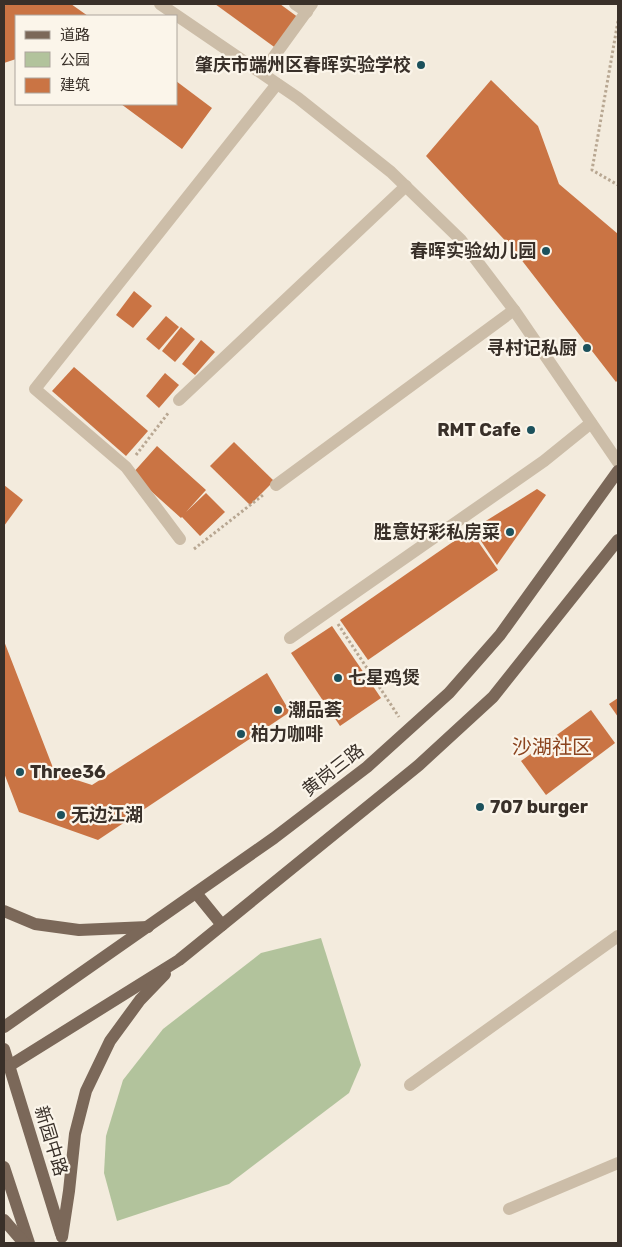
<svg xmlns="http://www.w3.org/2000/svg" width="622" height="1247" font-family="Rubik,'Noto Sans SC',sans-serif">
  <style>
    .green { fill: #b2c39c }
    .building { fill: #ca7444 }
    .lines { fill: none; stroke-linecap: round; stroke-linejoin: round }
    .path { stroke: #b8a792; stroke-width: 3; stroke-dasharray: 2.5 2.5; stroke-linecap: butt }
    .minor { stroke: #ccbda8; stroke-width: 12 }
    .major { stroke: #7b6859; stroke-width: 12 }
    .poi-dot { fill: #1c515c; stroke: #fbf5ea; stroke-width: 2 }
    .labels { text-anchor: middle; stroke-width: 4.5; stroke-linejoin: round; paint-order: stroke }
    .poi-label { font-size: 18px; font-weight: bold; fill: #393029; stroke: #fbf5ea; text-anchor: start }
    .street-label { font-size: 18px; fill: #393029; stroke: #fbf5ea }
    .quarter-label { font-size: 20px; fill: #8b441f; stroke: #fbf5ea }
  </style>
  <rect width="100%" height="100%" fill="#f3ebdd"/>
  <!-- green -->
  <polygon class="green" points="321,938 361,1065 349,1093 229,1184 117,1221 104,1173 106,1136 123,1080 163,1029 261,953"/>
  <!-- building -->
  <g class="building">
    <polygon points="6,4 71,4 88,16 16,16 16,59 4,63 4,7"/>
    <polygon points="215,4 280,4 299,18 277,49"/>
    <polygon points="491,80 538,126 559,184 618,234 618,380 616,382 513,249 426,156"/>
    <polygon points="176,81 212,108 182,149 121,104 176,104"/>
    <polygon points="134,291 152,306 133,328 116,315"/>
    <polygon points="166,316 179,327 159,350 146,339"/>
    <polygon points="181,327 195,339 175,362 162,351"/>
    <polygon points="201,340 215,352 195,375 182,364"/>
    <polygon points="74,367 148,431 126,456 52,391"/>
    <polygon points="165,373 179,385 159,408 146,396"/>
    <polygon points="234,442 274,481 250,505 210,466"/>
    <polygon points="157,446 206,490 186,512 206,493 225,512 200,536 182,517 181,518 132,474"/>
    <polygon points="4,485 23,500 4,526"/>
    <polygon points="537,489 546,495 497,565 473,529"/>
    <polygon points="470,530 498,570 368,660 340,620"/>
    <polygon points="332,626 381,698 340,726 291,653"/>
    <polygon points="4,641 55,773 92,785 267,673 290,712 98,840 19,812 4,773"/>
    <polygon points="618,698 618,717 609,704"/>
    <polygon points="591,710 615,743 546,795 521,761"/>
  </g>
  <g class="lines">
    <!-- path -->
    <g class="path">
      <polyline points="618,21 592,170 618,185"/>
      <polyline points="136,455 169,412"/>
      <polyline points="194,549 263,495"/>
      <polyline points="338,624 399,717"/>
    </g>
    <!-- minor -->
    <g class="minor">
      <polyline points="160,4 298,98 391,172 461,240 514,310 618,462"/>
      <polyline points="295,4 307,12"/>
      <polyline points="262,73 312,4"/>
      <polyline points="179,400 406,186"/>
      <polyline points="276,485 514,310"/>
      <polyline points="180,539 126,467 35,389 277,84"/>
      <polyline points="290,638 544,461 591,423"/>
      <polyline points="410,1085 618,936"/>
      <polyline points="509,1209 618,1163"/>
    </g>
    <!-- major -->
    <g class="major">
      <polyline points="196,893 222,925"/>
      <polyline points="4,911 35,924 79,930 148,927"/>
      <polyline points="4,1027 274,838 367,767 449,693 500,635 618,471"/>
      <polyline points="4,1049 61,1234"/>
      <polyline points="4,1067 9,1066 179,960 419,765 493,697 618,540"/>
      <polyline points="4,1167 29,1243"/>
      <polyline points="4,1220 24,1243"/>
      <polyline points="62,1237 69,1191 75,1134 86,1091 110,1041 140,1000 165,974"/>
    </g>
  </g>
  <!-- markers -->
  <g class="poi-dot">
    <circle cx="421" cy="65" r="5"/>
    <circle cx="546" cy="251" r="5"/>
    <circle cx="587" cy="348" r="5"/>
    <circle cx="531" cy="430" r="5"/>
    <circle cx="510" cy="532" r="5"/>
    <circle cx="338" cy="678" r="5"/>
    <circle cx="278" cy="710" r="5"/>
    <circle cx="241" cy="734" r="5"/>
    <circle cx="20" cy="772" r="5"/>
    <circle cx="480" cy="807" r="5"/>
    <circle cx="61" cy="815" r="5"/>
  </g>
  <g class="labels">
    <!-- poi labels -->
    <g class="poi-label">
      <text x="411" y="71" text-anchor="end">肇庆市端州区春晖实验学校</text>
      <text x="536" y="257" text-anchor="end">春晖实验幼儿园</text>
      <text x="577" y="354" text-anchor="end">寻村记私厨</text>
      <text x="521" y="436" text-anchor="end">RMT Cafe</text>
      <text x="500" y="538" text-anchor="end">胜意好彩私房菜</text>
      <text x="348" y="684">七星鸡煲</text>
      <text x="288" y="716">潮品荟</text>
      <text x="251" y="740">柏力咖啡</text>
      <text x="30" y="778">Three36</text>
      <text x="490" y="813">707 burger</text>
      <text x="71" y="821">无边江湖</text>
    </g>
    <!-- street labels -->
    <g class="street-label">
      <text transform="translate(333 770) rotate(-38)" y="6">黄岗三路</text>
      <text transform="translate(51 1141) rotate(73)" y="6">新园中路</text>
    </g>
    <!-- quarter labels -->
    <g class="quarter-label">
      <text x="552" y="754">沙湖社区</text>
    </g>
  </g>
  <!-- border -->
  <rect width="622" height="1247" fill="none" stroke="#393029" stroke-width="10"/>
  <!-- legend -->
  <rect x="15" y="15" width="162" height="90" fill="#fbf5ea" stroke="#ada69d"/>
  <rect x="25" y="31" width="25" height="8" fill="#7b6859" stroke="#ada69d"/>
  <text x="60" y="40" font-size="15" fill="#393029">道路</text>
  <rect x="25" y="52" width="25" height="15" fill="#b2c39c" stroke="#ada69d"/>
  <text x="60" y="65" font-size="15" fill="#393029">公园</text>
  <rect x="25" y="78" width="25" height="15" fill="#ca7444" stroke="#ada69d"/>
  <text x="60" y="90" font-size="15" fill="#393029">建筑</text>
</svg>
